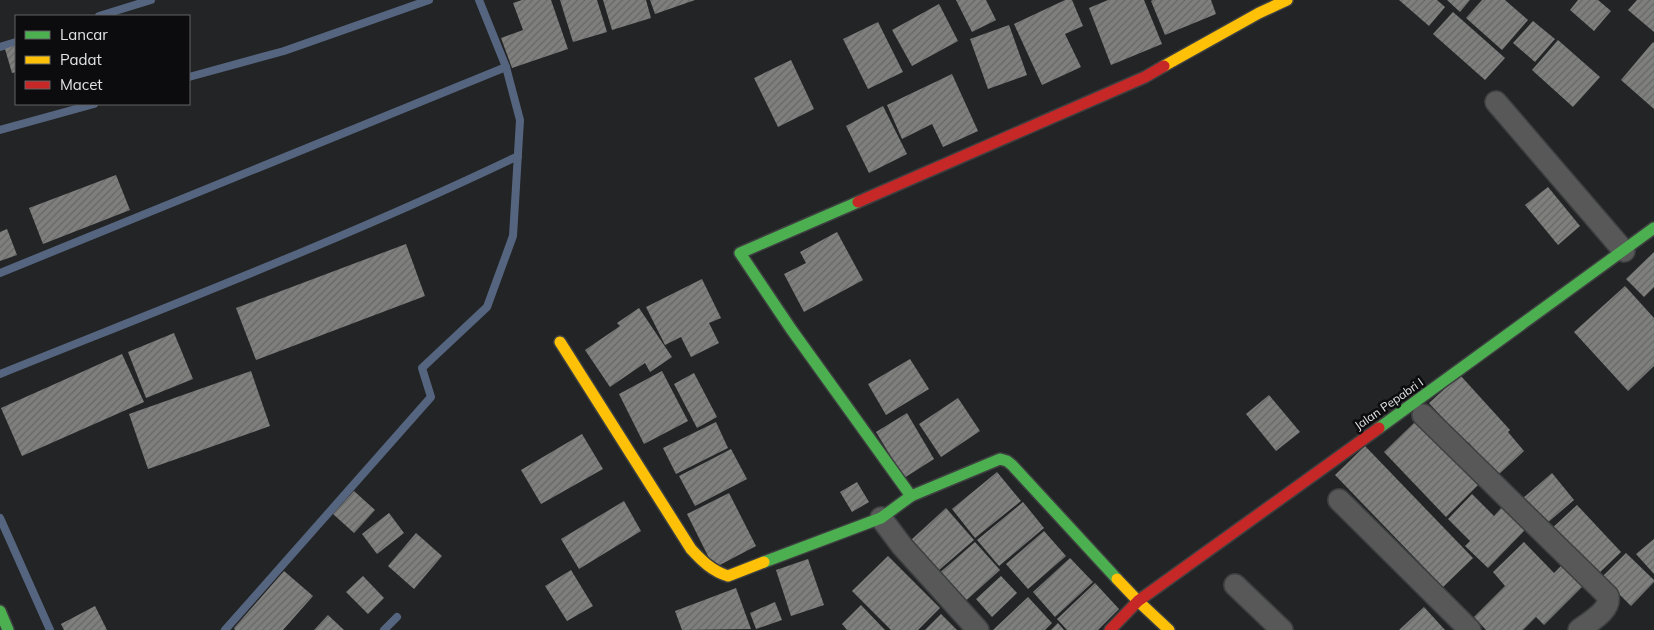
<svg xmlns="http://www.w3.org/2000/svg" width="1654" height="630" font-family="Mulish,sans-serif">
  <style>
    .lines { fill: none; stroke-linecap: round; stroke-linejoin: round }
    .stream { stroke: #55657f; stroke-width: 8 }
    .building { fill: url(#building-hatch) }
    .street-casing { stroke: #3e3f40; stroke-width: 24 }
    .fast-casing { stroke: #3e3f40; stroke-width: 14 }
    .slow-casing { stroke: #3e3f40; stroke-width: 14 }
    .jam-casing { stroke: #3e3f40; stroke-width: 14 }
    .street { stroke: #585858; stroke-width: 21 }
    .fast { stroke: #4caf50; stroke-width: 11 }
    .slow { stroke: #ffc107; stroke-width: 11 }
    .jam { stroke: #c62828; stroke-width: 11 }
    .labels { text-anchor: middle; stroke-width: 5; stroke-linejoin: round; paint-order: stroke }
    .street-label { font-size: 12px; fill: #e2e3e5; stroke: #0c0c0e }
  </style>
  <defs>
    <pattern id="building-hatch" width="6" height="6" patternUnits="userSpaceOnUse" patternTransform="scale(1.25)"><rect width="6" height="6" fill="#7f7f7e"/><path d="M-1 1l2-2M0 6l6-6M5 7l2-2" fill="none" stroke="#676767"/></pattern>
  </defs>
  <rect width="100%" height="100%" fill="#232425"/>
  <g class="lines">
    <!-- stream -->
    <g class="stream">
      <polyline points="99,16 151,0"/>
      <polyline points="0,47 16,42"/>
      <polyline points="189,77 284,51 429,0"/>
      <polyline points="0,130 94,104"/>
      <polyline points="0,273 506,67"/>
      <path d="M0 374C174 304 349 237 518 156"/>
      <polyline points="0,518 50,630"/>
      <polyline points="225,630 431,397 422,368 487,307 513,236 520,120 506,67 479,0"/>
      <polyline points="384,630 397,617"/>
    </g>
  </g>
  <!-- building -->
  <g class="building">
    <polygon points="522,0 551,0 568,49 512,68 501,38 523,30 513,3"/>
    <polygon points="560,0 597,0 607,32 573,42"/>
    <polygon points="603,0 646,0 651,18 612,30"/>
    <polygon points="650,0 695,0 655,14"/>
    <polygon points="956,0 986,0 996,20 972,32"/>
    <polygon points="1065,0 1072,0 1083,26 1065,34 1081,67 1042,85 1014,24"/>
    <polygon points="1108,0 1144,0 1162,44 1111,65 1089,8"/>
    <polygon points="1153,0 1211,0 1216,14 1165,35 1151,1"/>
    <polygon points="1399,0 1437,0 1445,7 1429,26"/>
    <polygon points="1447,0 1470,0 1460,12"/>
    <polygon points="1482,0 1505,0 1528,20 1502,50 1466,18"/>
    <polygon points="1578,0 1598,0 1611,11 1594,31 1570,10"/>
    <polygon points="1637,0 1654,0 1654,32 1628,10"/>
    <polygon points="939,4 958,41 912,66 892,30"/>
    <polygon points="1453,12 1505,58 1485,80 1433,34"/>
    <polygon points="1533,21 1555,39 1535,62 1513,43"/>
    <polygon points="878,22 903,72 868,89 843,39"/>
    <polygon points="1009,25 1027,75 988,89 970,39"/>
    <polygon points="1558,40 1600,77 1573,107 1532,70"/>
    <polygon points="1653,42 1654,43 1654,109 1621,80"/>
    <polygon points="16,45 16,72 12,73 5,49"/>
    <polygon points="791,60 814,109 778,127 754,78"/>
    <polygon points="952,74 978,131 943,147 932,124 902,139 887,105"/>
    <polygon points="883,106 907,154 869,173 846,126"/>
    <polygon points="116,175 130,210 43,244 29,208"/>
    <polygon points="1548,187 1580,226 1558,245 1525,205"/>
    <polygon points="7,229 17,255 0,261 0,232"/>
    <polygon points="837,232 863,280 804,312 784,274 806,263 800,252"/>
    <polygon points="406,244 425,296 256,360 236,308"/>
    <polygon points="1654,252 1654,287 1644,297 1626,279"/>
    <polygon points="702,279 721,318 709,323 719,343 691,357 681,337 665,345 646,307"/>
    <polygon points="1625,286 1654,318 1654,366 1628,391 1574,332"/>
    <polygon points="639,308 672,357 650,372 645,363 610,387 585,350 620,326 617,323"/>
    <polygon points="174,333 193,379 146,398 128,352"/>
    <polygon points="122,354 144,402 22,456 1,408"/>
    <polygon points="910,359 929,389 886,415 868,384"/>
    <polygon points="251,371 270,426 148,469 129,414"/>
    <polygon points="662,371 688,421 644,444 619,394"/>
    <polygon points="694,373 717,417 697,428 674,384"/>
    <polygon points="1460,375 1510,430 1508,432 1524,451 1498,475 1468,442 1466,444 1429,403"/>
    <polygon points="1269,395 1300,432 1276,451 1246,414"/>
    <polygon points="958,398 980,431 941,457 919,424"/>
    <polygon points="907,413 934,459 904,478 876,432"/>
    <polygon points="1416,421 1478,485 1446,517 1384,452"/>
    <polygon points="716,422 728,448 676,474 663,448"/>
    <polygon points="582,434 603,469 541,504 521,470"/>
    <polygon points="1365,446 1473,558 1443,587 1335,475"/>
    <polygon points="731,449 747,479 695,506 679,476"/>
    <polygon points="997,472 1021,501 975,538 952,509"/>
    <polygon points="1552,473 1574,500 1546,524 1523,498"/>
    <polygon points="857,482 869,502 852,512 840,492"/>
    <polygon points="354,491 375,510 354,533 333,514"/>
    <polygon points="729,493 756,546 714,568 687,514"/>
    <polygon points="1472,494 1494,516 1502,507 1525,530 1488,568 1465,546 1470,541 1448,519"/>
    <polygon points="624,501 641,531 579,569 561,539"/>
    <polygon points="1023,502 1044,528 999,566 977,540"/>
    <polygon points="1577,505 1621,552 1597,575 1549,531"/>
    <polygon points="946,508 974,540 938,571 911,540"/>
    <polygon points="389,513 404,533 377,554 362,534"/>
    <polygon points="1044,531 1066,556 1028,589 1006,564"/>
    <polygon points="416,533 442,556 414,589 388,566"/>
    <polygon points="1654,539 1654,574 1636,554"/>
    <polygon points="975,542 1000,570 961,605 936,576"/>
    <polygon points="1524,542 1554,573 1562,565 1583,586 1544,625 1536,617 1523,630 1486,630 1474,617 1505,586 1493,572"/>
    <polygon points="1626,553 1654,580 1654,582 1631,606 1602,577"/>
    <polygon points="888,556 940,608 918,630 891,630 852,591"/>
    <polygon points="1070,558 1093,582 1055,617 1033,592"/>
    <polygon points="808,559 824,605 791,616 776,570"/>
    <polygon points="571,570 593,606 567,621 545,586"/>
    <polygon points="284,571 313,596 283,630 235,630 234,628"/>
    <polygon points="363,576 384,598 368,614 346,592"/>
    <polygon points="1001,576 1017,593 992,617 976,599"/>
    <polygon points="1095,583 1119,609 1098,630 1067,630 1057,619"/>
    <polygon points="736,588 751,629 682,630 675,611"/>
    <polygon points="1028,597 1052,623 1045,630 993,630"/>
    <polygon points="775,602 782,620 756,629 750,613"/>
    <polygon points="861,605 885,630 847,630 842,624"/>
    <polygon points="95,606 107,630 64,630 61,624"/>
    <polygon points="1424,607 1445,630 1399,630"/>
    <polygon points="941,614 957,630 925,630"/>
    <polygon points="328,615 344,630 314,630"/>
    <polygon points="1058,623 1064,630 1051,630"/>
  </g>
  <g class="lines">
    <!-- street casing -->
    <g class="street-casing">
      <g id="street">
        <polyline points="1496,102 1624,251"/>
        <path d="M1423 415 1608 596C1611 611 1589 622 1579 630"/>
        <polyline points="1339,500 1470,630"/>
        <polyline points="881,518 902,546 978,630"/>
        <polyline points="1235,585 1282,630"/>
      </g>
    </g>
    <!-- fast casing -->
    <g class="fast-casing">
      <g id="fast">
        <polyline points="858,202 740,253 791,329 911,496"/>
        <polyline points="1379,428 1654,228"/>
        <polyline points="764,562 881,518 911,496 1000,459 1007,461 1012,465 1117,579"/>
        <polyline points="0,611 8,630"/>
      </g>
    </g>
    <!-- slow casing -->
    <g class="slow-casing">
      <g id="slow">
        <polyline points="1164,66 1259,13 1287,0"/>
        <path d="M560 342 691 549C702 561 712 571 728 576L764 562"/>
        <polyline points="1117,579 1138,601 1169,630"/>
      </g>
    </g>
    <!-- jam casing -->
    <g class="jam-casing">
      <g id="jam">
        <polyline points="858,202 1145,77 1164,66"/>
        <polyline points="1110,630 1138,601 1379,428"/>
      </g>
    </g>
    <!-- street -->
    <use href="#street" class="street"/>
    <!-- fast -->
    <use href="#fast" class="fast"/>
    <!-- slow -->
    <use href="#slow" class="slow"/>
    <!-- jam -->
    <use href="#jam" class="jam"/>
  </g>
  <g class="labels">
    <!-- street labels -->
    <g class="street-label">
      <text transform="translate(1389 404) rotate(-35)" y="4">Jalan Pepabri I</text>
    </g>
  </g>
  <!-- legend -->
  <rect x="15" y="15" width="175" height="90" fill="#0c0c0e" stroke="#626264"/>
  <rect x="25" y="31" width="25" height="8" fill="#4caf50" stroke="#626264"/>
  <text x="60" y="40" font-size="15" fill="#e2e3e5">Lancar</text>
  <rect x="25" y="56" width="25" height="8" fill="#ffc107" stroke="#626264"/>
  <text x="60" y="65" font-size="15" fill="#e2e3e5">Padat</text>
  <rect x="25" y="81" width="25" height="8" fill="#c62828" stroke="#626264"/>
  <text x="60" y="90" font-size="15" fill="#e2e3e5">Macet</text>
</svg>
